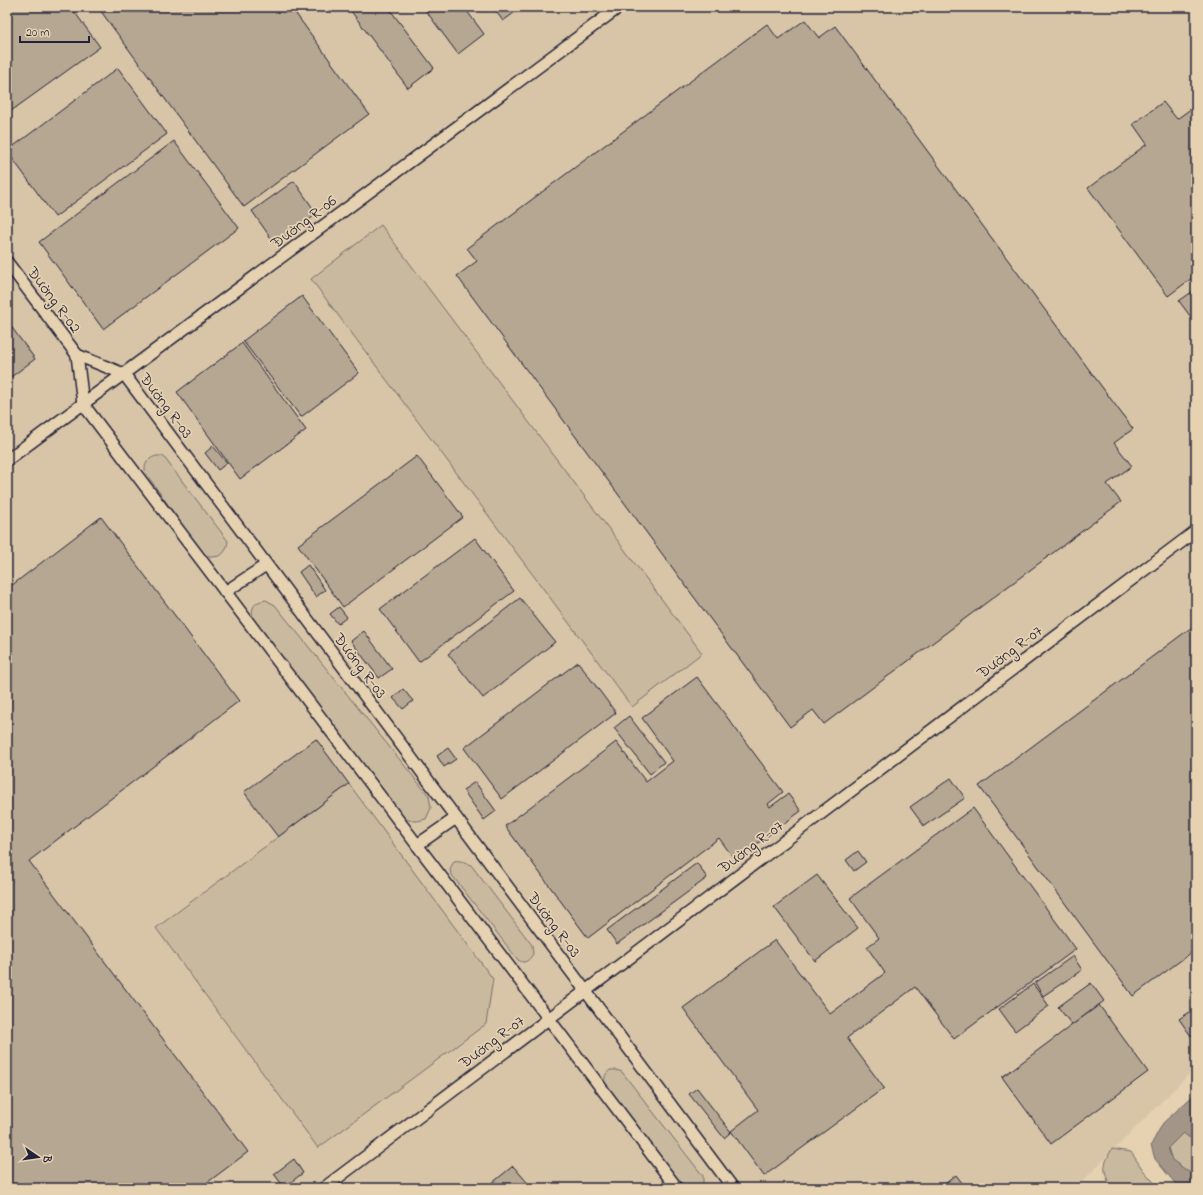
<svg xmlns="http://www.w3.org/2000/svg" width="1203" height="1195" font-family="'Indie Flower',sans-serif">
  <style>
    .built { fill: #d8c5a7 }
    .green { fill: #c9b99f; stroke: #766e6d }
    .water { fill: #a39688; stroke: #6f6869 }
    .building { fill: #b6a793; stroke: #22223b }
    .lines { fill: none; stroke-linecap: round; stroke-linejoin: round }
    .service-casing { stroke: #22223b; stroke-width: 14 }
    .service { stroke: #e6d2b0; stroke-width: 11 }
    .labels { text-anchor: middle; stroke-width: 3.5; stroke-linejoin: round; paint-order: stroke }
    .street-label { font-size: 16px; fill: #22223b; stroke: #e6d2b0 }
  </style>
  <rect width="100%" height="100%" fill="#e6d2b0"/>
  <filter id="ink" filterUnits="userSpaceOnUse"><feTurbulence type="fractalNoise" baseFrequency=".025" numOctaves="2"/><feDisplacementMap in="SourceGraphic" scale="8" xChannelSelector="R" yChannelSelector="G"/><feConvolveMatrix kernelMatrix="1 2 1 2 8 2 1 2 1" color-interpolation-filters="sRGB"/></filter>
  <g filter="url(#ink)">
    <!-- built -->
    <polygon class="built" points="7,7 1196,7 1196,1067 1076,1188 7,1188"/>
    <!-- green -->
    <g class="green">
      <polygon points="381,225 702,653 632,707 311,279"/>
      <path d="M156 456H163L228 541C226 556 218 560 203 554L147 475C142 466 147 459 156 456Z"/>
      <path d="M266 600 275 605 429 796 431 808 426 819C416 822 410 822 401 816L256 625C250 613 250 602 266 600Z"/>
      <polygon points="349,784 493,979 486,1024 318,1148 156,928"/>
      <path d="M454 861C460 860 465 862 471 865L532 945 533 954C529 960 525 965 518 960L451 874 450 869Z"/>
      <path d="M610 1070H616L622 1072 703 1176V1188H683L605 1084C604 1077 605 1074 610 1070Z"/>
      <polygon points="1183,1133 1196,1142 1196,1177 1171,1160 1168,1148"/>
      <path d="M1112 1149 1131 1152 1143 1170 1159 1188H1111C1103 1169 1102 1167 1112 1149Z"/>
    </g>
    <!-- water -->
    <polygon class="water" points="1196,1093 1196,1142 1183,1133 1168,1148 1172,1160 1196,1177 1196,1188 1179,1188 1155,1159 1151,1145 1163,1123"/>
    <!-- building -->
    <g class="building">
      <polygon points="7,7 71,7 100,47 11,111 7,105"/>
      <polygon points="104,7 291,7 369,114 244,207 100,10"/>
      <polygon points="348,7 388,7 434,68 408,88"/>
      <polygon points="423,7 464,7 484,34 458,54"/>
      <polygon points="493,7 522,7 503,21"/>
      <polygon points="805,20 819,38 835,26 1133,429 1114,443 1132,466 1107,484 1121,502 824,724 813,710 790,727 457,276 477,261 467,248 767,24 778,39"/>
      <polygon points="118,68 167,134 55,217 7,151"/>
      <polygon points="1163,102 1177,119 1196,105 1196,275 1168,296 1088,188 1147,144 1133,124"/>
      <polygon points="174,141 239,228 103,329 39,242"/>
      <polygon points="294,181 317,214 275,244 252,211"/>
      <polygon points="1196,289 1196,324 1179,301"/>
      <polygon points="302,296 359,373 301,417 243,341"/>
      <polygon points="7,321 35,359 7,380"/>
      <polygon points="242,343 306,430 240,479 177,392"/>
      <polygon points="213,446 227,463 218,470 205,453"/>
      <polygon points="417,456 463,517 343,607 298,545"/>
      <polygon points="101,517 239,701 29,861 248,1152 200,1188 7,1188 7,589"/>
      <polygon points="475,538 514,591 419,662 380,609"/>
      <polygon points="308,565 325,590 316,597 299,572"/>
      <polygon points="520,598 555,642 483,698 448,654"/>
      <polygon points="339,607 347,617 338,624 330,614"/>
      <polygon points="1196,624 1196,949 1133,996 979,786"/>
      <polygon points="364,631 392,669 379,678 351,641"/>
      <polygon points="578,662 616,713 502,799 464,748"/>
      <polygon points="697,677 783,792 768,804 770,807 788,794 801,811 735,860 719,838 588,938 505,826 616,742 646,782 673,761 642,718"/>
      <polygon points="403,689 413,701 403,709 393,698"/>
      <polygon points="629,716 664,762 650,774 614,728"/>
      <polygon points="316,739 349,784 278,837 244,792"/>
      <polygon points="448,748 456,759 444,767 437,756"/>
      <polygon points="951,778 965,798 924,826 910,807"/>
      <polygon points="475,782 496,811 484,820 463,790"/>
      <polygon points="973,808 1076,949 954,1039 915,987 847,1038 884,1088 764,1176 731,1131 758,1110 683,1008 775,940 830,1014 885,973 867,947 879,938 850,898"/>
      <polygon points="858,851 866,862 854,871 846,860"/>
      <polygon points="697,863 707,878 617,944 607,930"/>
      <polygon points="817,875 858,928 815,961 774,907"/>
      <polygon points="1073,956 1082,970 1043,996 1035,983"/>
      <polygon points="1091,983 1104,1001 1072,1025 1058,1007"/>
      <polygon points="1033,984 1049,1006 1015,1031 999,1009"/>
      <polygon points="1099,1005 1148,1072 1051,1144 1002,1077"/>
      <polygon points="1196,1008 1196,1032 1191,1036 1179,1019"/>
      <polygon points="697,1088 731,1132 724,1138 689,1094"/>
      <polygon points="294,1159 303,1173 284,1187 274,1174"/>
      <polygon points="513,1166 532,1188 486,1188"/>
      <polygon points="956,1175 966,1188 940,1188"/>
    </g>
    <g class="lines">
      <!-- service casing -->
      <g class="service-casing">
        <g id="service">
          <polyline points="7,262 77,355"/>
          <polyline points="77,355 124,374 733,1188"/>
          <polyline points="77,355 83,404 677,1188"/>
          <polyline points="7,460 619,7"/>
          <polyline points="225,592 266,565"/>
          <polyline points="417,845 456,818"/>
          <polyline points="324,1188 1196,531"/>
        </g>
      </g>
      <!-- service -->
      <use href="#service" class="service"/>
    </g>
  </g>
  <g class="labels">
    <!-- street labels -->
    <g class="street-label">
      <text transform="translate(303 221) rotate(-37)" y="6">Đường R-06</text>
      <text transform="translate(55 299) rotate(53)" y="6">Đường R-02</text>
      <text transform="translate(167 405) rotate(53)" y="6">Đường R-03</text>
      <text transform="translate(1009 651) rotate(-37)" y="6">Đường R-07</text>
      <text transform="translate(361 665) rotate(53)" y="6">Đường R-03</text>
      <text transform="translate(750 846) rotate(-37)" y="6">Đường R-07</text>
      <text transform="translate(555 924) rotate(53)" y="6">Đường R-03</text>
      <text transform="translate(491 1041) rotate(-37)" y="6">Đường R-07</text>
    </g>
  </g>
  <!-- margin -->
  <rect width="1203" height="1195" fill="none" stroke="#e6d2b0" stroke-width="24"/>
  <rect x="12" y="12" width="1179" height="1171" fill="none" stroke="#22223b" stroke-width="1.5" filter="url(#ink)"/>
  <!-- north arrow -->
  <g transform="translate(38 1157) rotate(103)" stroke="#e6d2b0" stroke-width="3" paint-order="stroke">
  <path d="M0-3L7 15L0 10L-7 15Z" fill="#22223b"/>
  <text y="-6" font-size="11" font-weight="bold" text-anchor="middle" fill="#22223b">B</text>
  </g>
  <!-- scale -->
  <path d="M20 36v6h69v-6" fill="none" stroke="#22223b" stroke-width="2"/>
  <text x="26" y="36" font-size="12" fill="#22223b" stroke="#e6d2b0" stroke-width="3" paint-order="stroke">20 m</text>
</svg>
